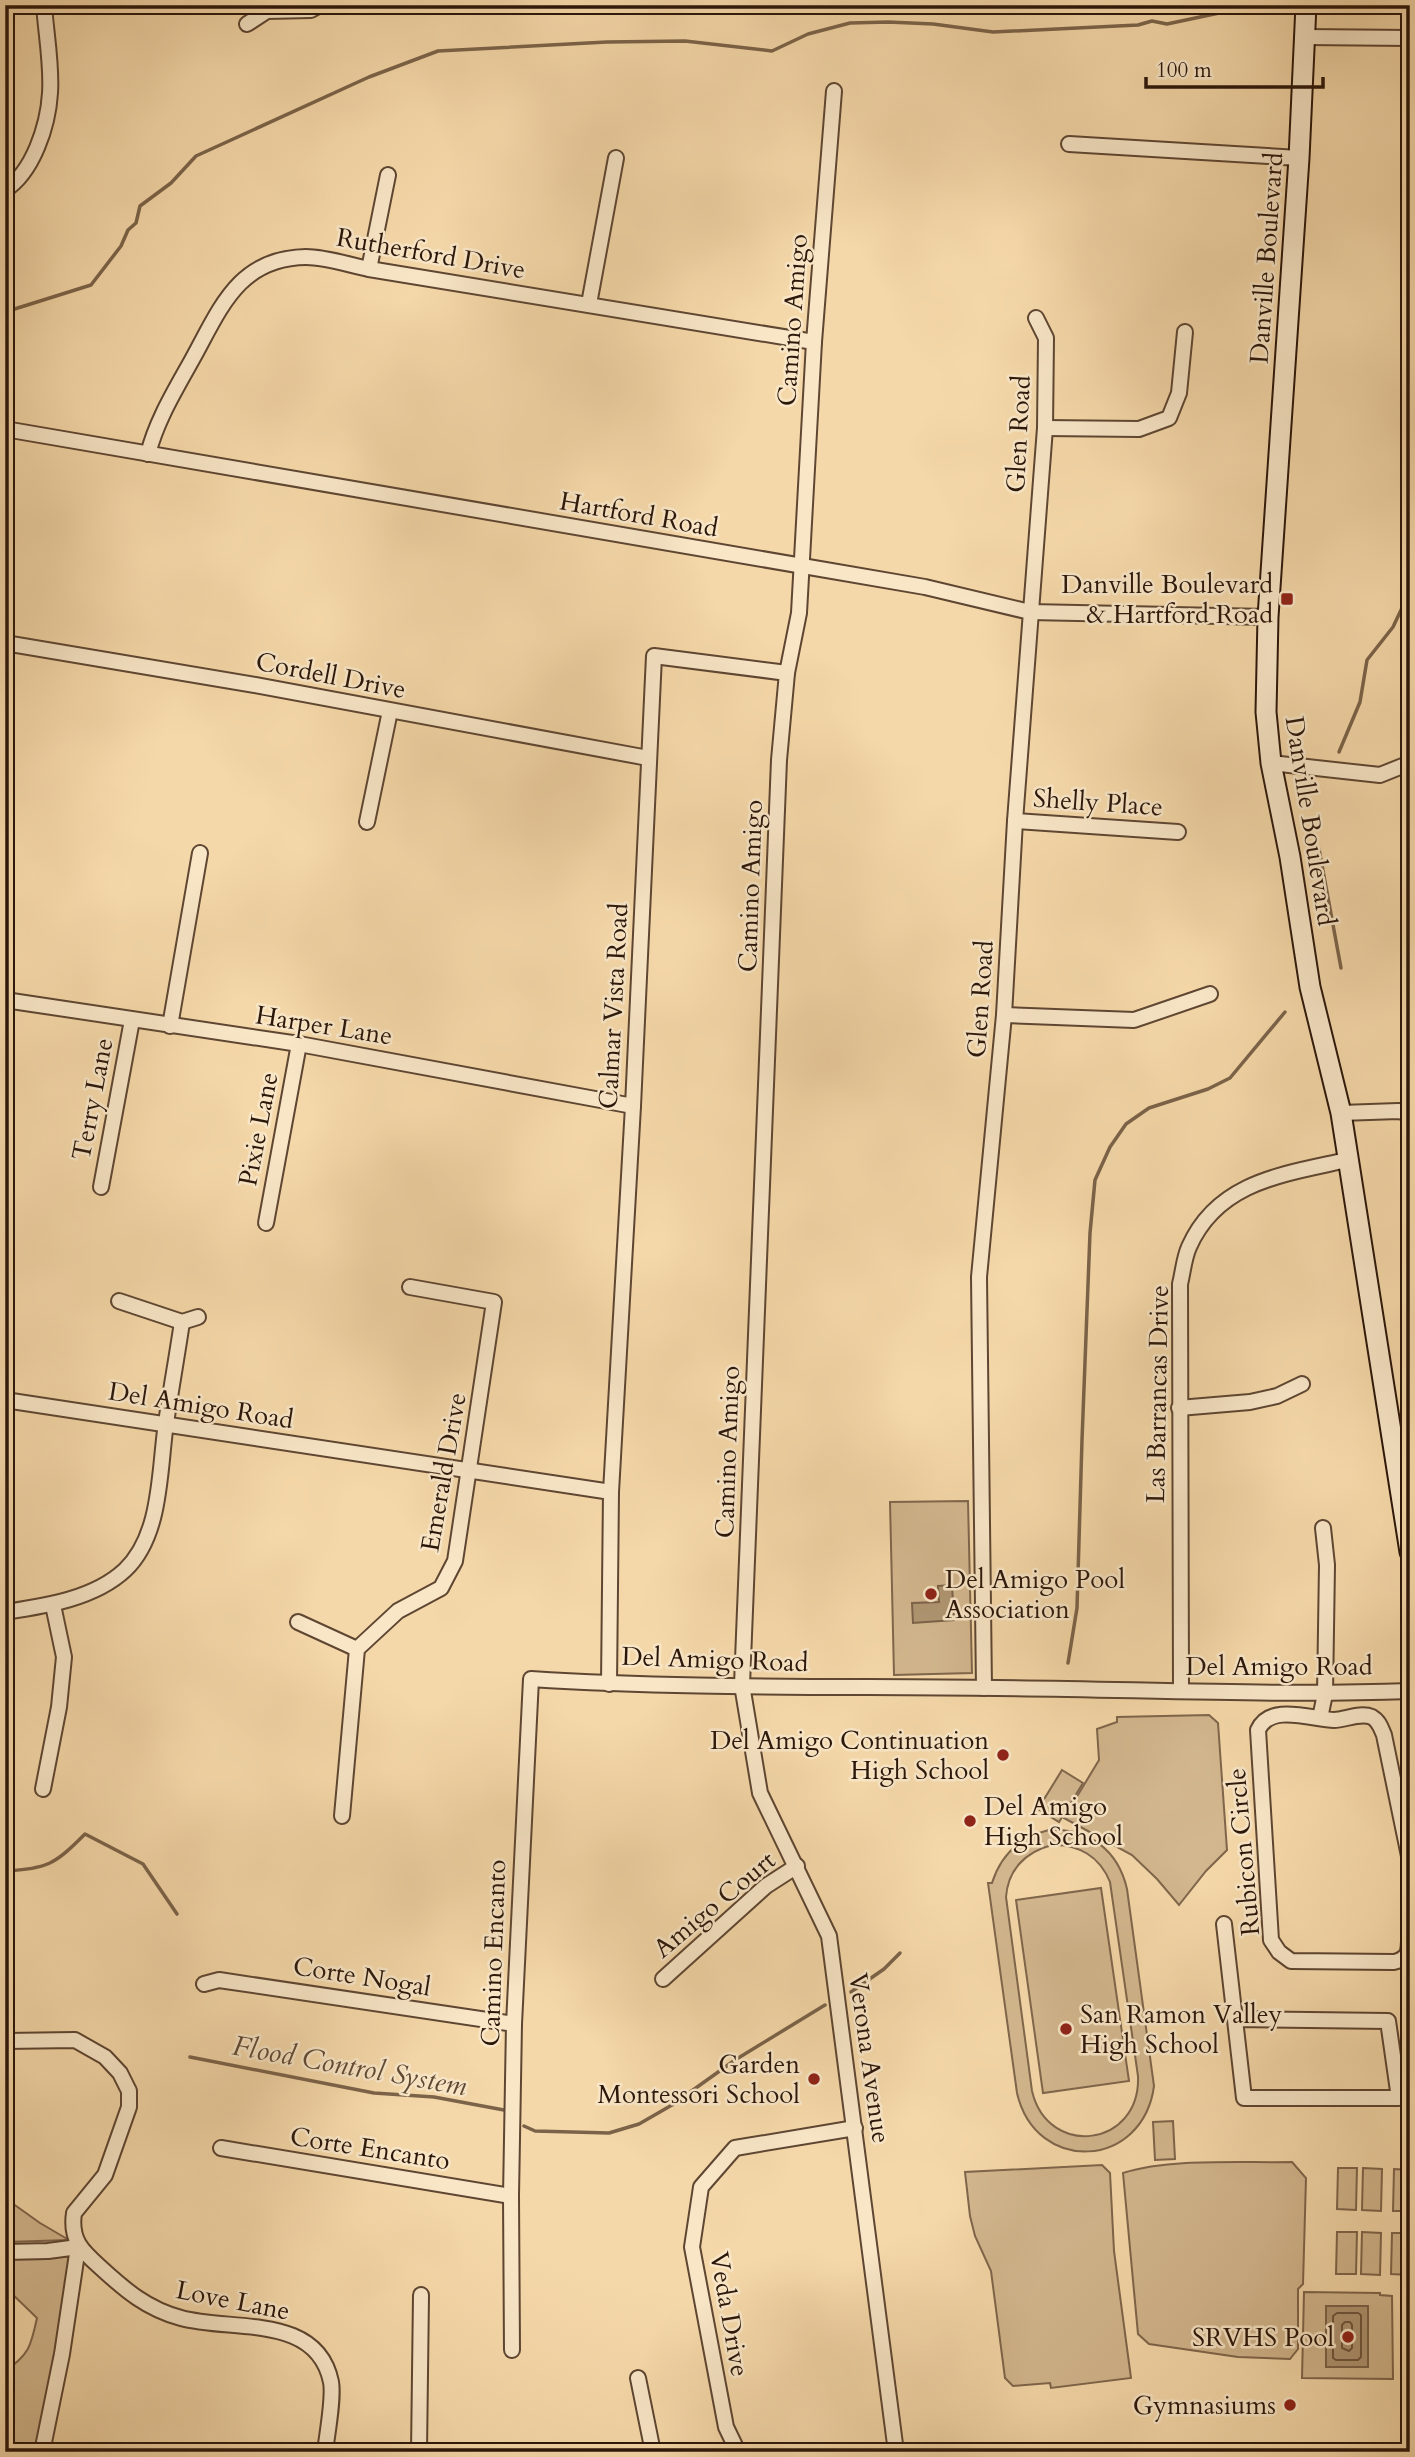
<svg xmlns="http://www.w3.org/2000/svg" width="1415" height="2457" font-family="Cardo,serif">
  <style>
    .green { fill: #d3b78e; stroke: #7f664c; stroke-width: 2; fill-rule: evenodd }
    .water { fill: #b09673; stroke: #7b6349; stroke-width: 2 }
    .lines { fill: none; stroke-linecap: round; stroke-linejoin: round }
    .shore { stroke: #6e563e; stroke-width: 2 }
    .stream { stroke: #7b6349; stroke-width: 3.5 }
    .minor-casing { stroke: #5e4632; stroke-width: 18 }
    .secondary-casing { stroke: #2b160a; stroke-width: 23 }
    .minor { stroke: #f8e6c7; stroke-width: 14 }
    .secondary { stroke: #f8e6c7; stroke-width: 19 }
    .poi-dot { fill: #8f2418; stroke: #f8e6c7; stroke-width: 2.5 }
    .labels { text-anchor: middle; stroke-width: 5; stroke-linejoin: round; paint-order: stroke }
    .street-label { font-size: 26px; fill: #2b160a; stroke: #f8e6c7 }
    .poi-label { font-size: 26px; fill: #2b160a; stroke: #f8e6c7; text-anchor: end }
    .water-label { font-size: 28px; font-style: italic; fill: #604934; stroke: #f8e6c7 }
  </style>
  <rect width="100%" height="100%" fill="#f5d8a9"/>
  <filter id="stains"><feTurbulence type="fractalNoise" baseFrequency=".00286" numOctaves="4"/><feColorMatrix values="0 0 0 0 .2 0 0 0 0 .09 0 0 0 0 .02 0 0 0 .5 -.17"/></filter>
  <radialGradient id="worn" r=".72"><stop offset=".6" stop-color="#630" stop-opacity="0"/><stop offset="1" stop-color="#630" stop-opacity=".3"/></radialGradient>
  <!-- green -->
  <g class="green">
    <polygon points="968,1501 972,1673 894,1675 890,1502"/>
    <polygon points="1209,1715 1218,1723 1227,1850 1206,1871 1179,1905 1157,1879 1132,1855 1064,1818 1099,1760 1097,1729 1117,1722 1117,1717"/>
    <polygon points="1062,1770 1083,1783 1059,1822 1038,1809"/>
    <path d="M1049 1830C1089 1828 1118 1850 1127 1889L1154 2086C1143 2169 1036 2175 1017 2093L988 1883H992C1001 1854 1020 1837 1049 1830ZM1052 1845C1079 1844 1100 1857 1110 1882L1138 2076C1141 2147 1048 2159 1032 2091L1006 1897C1008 1870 1025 1852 1052 1845Z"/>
    <polygon points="1101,1888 1129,2081 1043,2093 1016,1900"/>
    <polygon points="1173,2121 1175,2159 1155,2160 1153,2122"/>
    <path d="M1292 2162 1306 2178 1303 2284 1298 2289V2349L1290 2359 1238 2357 1149 2344 1138 2334 1123 2173C1171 2158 1241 2163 1292 2162Z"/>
    <polygon points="1102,2165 1110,2173 1114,2251 1131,2378 1051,2388 1050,2383 1013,2386 1005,2378 991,2271 975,2236 970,2216 965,2172"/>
    <polygon points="1338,2168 1357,2168 1356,2210 1337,2209"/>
    <polygon points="1363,2168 1382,2169 1381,2211 1362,2210"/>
    <polygon points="1394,2169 1410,2170 1410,2211 1393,2211"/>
    <path d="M5 2198 40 2223 69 2240 8 2242 20 2258 81 2256 46 2452H5V2371C29 2355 31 2346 37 2318L5 2287Z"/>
    <polygon points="1337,2232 1357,2232 1356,2274 1336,2274"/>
    <polygon points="1362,2232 1381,2233 1380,2275 1361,2274"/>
    <polygon points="1392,2233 1410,2233 1410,2275 1391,2274"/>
    <polygon points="1304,2292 1380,2293 1380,2295 1392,2296 1393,2379 1302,2378"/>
  </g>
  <!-- water -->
  <g class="water">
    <polygon points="952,1585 954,1620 913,1623 912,1603 939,1602 938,1586"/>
    <rect x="1326" y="2306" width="42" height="61"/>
  </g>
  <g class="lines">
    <!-- shore -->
    <g class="shore">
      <polygon points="1337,2313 1358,2313 1361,2315 1361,2357 1358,2360 1336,2360 1333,2358 1333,2316"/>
      <polygon points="1345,2322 1350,2322 1352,2325 1352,2348 1349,2351 1342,2348 1342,2325"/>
    </g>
    <!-- stream -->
    <g class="stream">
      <polyline points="5,312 91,285 121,246 128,230 136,223 140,206 171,183 196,156 369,77 438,51 607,42 685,41 772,51 808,34 850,23 888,22 933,24 993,32 1138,25 1152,21 1167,24 1257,5"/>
      <polyline points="1339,752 1360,702 1367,660 1393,627 1410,591"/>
      <polyline points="1319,849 1341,968"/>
      <polyline points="1068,1663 1077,1608 1082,1440 1090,1233 1095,1180 1110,1147 1126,1124 1149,1108 1208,1089 1230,1078 1285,1012"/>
      <path d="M5 1871C48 1869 55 1864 85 1834L143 1864 177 1914"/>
      <polyline points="851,1992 884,1969 900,1953"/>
      <polyline points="190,2057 374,2093 434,2097 504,2110"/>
      <polyline points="524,2126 535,2131 609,2133 639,2124 672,2105 735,2060 825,2005"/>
    </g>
    <!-- minor casing -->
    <g class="minor-casing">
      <g id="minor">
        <polyline points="247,24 267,11 311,10 320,5"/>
        <polyline points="1305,37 1410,38"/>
        <polyline points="834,91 814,342 799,613 787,673 779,760 742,1685 760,1793 829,1936 896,2452"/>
        <polyline points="1069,144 1299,158"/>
        <path d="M5 190C33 172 48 126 50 93 52 65 46 34 44 5"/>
        <polyline points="369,269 388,175"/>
        <polyline points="589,304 616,158"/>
        <polyline points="1045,428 1139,429 1169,418 1179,393 1185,332"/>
        <polyline points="5,429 925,587 1030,612 1268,617"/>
        <path d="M148 454C157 419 176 389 193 358 221 307 239 258 306 257 326 257 349 265 369 269L814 342"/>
        <polyline points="5,643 255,685 648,758"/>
        <polyline points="1271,763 1380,775 1410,763"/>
        <polyline points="1015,821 1178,832"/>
        <polyline points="367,822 390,711"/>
        <polyline points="5,1000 299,1044 633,1106"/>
        <polyline points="1004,1015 1134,1020 1210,994"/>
        <polyline points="170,1026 200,853"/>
        <polyline points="1341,1113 1398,1111 1410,1113"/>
        <polyline points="101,1187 132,1020"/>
        <polyline points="266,1223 299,1044"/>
        <polyline points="119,1301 182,1322 198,1317"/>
        <polyline points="5,1400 611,1492 609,1684"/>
        <polyline points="1179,1408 1250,1402 1277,1396 1302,1384"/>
        <polyline points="611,1492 633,1106 654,656 787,673"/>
        <path d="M5 1612C45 1606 94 1599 125 1570 162 1535 159 1470 166 1423 171 1389 177 1356 182 1322"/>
        <polyline points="298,1622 357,1649"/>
        <polyline points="984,1688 979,1277 1004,1015 1015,821 1045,428 1046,338 1036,318"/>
        <path d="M1181 1690 1180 1284C1183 1272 1184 1258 1189 1247 1218 1181 1285 1174 1347 1160"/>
        <polyline points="1320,1718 1325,1694 1327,1565 1323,1528"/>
        <polyline points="43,1789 59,1707 64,1657 53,1605"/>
        <polyline points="342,1816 357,1649 398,1611 441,1588 455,1561 494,1302 410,1287"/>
        <path d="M1410 1861 1384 1735C1381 1728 1379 1721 1372 1717 1360 1712 1345 1720 1334 1720 1311 1719 1270 1703 1258 1730L1271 1940 1279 1952 1291 1961 1394 1962C1399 1961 1404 1959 1407 1954 1411 1946 1409 1889 1410 1876"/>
        <polyline points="1224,1924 1244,2098 1399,2098 1388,2021 1235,2019"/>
        <polyline points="663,1979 766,1886 797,1866"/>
        <polyline points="204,1984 219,1980 514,2024"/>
        <path d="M5 2041 75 2040 105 2057 120 2073 129 2091V2107L105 2175 74 2213C70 2240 82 2251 100 2267 125 2290 147 2309 181 2318 232 2332 317 2313 331 2382 334 2398 327 2434 325 2452"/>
        <polyline points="221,2148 511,2196"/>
        <polyline points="5,2252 48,2251 78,2247 62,2354 42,2452"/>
        <path d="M512 2350 511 2196 514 2024 531 1679C686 1689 841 1686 997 1688 1134 1689 1272 1696 1410 1691"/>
        <polyline points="638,2378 653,2452"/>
        <polyline points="419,2452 421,2295"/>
        <polyline points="738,2452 726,2427 692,2247 701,2187 735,2148 855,2128"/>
      </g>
    </g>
    <!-- secondary casing -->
    <g class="secondary-casing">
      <polyline id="secondary" points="1306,5 1299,158 1268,617 1266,712 1271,763 1290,857 1310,987 1341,1113 1410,1552"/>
    </g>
    <!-- minor -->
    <use href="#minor" class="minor"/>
    <!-- secondary -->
    <use href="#secondary" class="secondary"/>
  </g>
  <!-- markers -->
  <g class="poi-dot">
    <rect x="1280" y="592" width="14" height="14" rx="3.5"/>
    <circle cx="931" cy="1594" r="7"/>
    <circle cx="1003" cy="1755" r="7"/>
    <circle cx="970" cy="1821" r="7"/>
    <circle cx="1066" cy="2029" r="7"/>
    <circle cx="814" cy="2079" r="7"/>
    <circle cx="1348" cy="2337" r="7"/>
    <circle cx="1290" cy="2405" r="7"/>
  </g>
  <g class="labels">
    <!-- street labels -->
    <g class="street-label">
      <text transform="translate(431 253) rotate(10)" y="9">Rutherford Drive</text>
      <text transform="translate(1266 258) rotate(-86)" y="9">Danville Boulevard</text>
      <text transform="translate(792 320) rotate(-86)" y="9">Camino Amigo</text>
      <text transform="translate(1018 434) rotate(-87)" y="9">Glen Road</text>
      <text transform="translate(639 514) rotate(10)" y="9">Hartford Road</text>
      <text transform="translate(331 675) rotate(11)" y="9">Cordell Drive</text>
      <text transform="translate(1098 802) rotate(4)" y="9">Shelly Place</text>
      <text transform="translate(1311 821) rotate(81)" y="9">Danville Boulevard</text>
      <text transform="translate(750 886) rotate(-88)" y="9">Camino Amigo</text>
      <text transform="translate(980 999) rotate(-86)" y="9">Glen Road</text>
      <text transform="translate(613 1006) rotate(-87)" y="9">Calmar Vista Road</text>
      <text transform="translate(324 1025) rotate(9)" y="9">Harper Lane</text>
      <text transform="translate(92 1099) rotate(-79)" y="9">Terry Lane</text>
      <text transform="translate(258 1129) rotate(-79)" y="9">Pixie Lane</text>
      <text transform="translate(1157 1394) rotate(-89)" y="9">Las Barrancas Drive</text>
      <text transform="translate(201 1405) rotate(9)" y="9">Del Amigo Road</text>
      <text transform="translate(727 1452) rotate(-88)" y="9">Camino Amigo</text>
      <text transform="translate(443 1472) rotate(-80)" y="9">Emerald Drive</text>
      <text transform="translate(715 1659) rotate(2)" y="9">Del Amigo Road</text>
      <text x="1279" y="1675">Del Amigo Road</text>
      <text transform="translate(1243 1852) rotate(-95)" y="9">Rubicon Circle</text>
      <text transform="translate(714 1904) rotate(-40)" y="9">Amigo Court</text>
      <text transform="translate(493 1953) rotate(-88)" y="9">Camino Encanto</text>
      <text transform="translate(362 1976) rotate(9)" y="9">Corte Nogal</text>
      <text transform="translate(870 2058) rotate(82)" y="9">Verona Avenue</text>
      <text transform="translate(370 2148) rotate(9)" y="9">Corte Encanto</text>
      <text transform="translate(233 2300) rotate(11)" y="9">Love Lane</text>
      <text transform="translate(730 2314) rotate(80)" y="9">Veda Drive</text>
    </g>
    <!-- poi labels -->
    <g class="poi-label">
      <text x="1273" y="593">Danville Boulevard<tspan x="1273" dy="30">&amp; Hartford Road</tspan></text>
      <text x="945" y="1588" text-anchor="start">Del Amigo Pool<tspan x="945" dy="30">Association</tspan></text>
      <text x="989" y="1749">Del Amigo Continuation<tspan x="989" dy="30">High School</tspan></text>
      <text x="984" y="1815" text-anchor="start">Del Amigo<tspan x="984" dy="30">High School</tspan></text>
      <text x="1080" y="2023" text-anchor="start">San Ramon Valley<tspan x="1080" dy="30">High School</tspan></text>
      <text x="800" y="2073">Garden<tspan x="800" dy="30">Montessori School</tspan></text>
      <text x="1334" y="2346">SRVHS Pool</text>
      <text x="1276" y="2414">Gymnasiums</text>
    </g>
    <!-- water labels -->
    <g class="water-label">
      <text transform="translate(350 2065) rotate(10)" y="10">Flood Control System</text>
    </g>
  </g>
  <!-- margin -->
  <rect width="1415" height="2457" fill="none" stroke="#f5d8a9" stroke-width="28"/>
  <rect x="7" y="7" width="1401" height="2443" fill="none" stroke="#2b160a" stroke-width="3.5"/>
  <rect x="14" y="14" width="1387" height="2429" fill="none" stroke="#2b160a" stroke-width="2"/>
  <!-- scale -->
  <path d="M1146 77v10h177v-10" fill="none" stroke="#2b160a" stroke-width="3.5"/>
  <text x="1156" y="77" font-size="21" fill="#2b160a" stroke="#f8e6c7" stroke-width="5" paint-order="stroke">100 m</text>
  <rect width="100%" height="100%" filter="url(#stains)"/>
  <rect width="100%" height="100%" fill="url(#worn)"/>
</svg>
